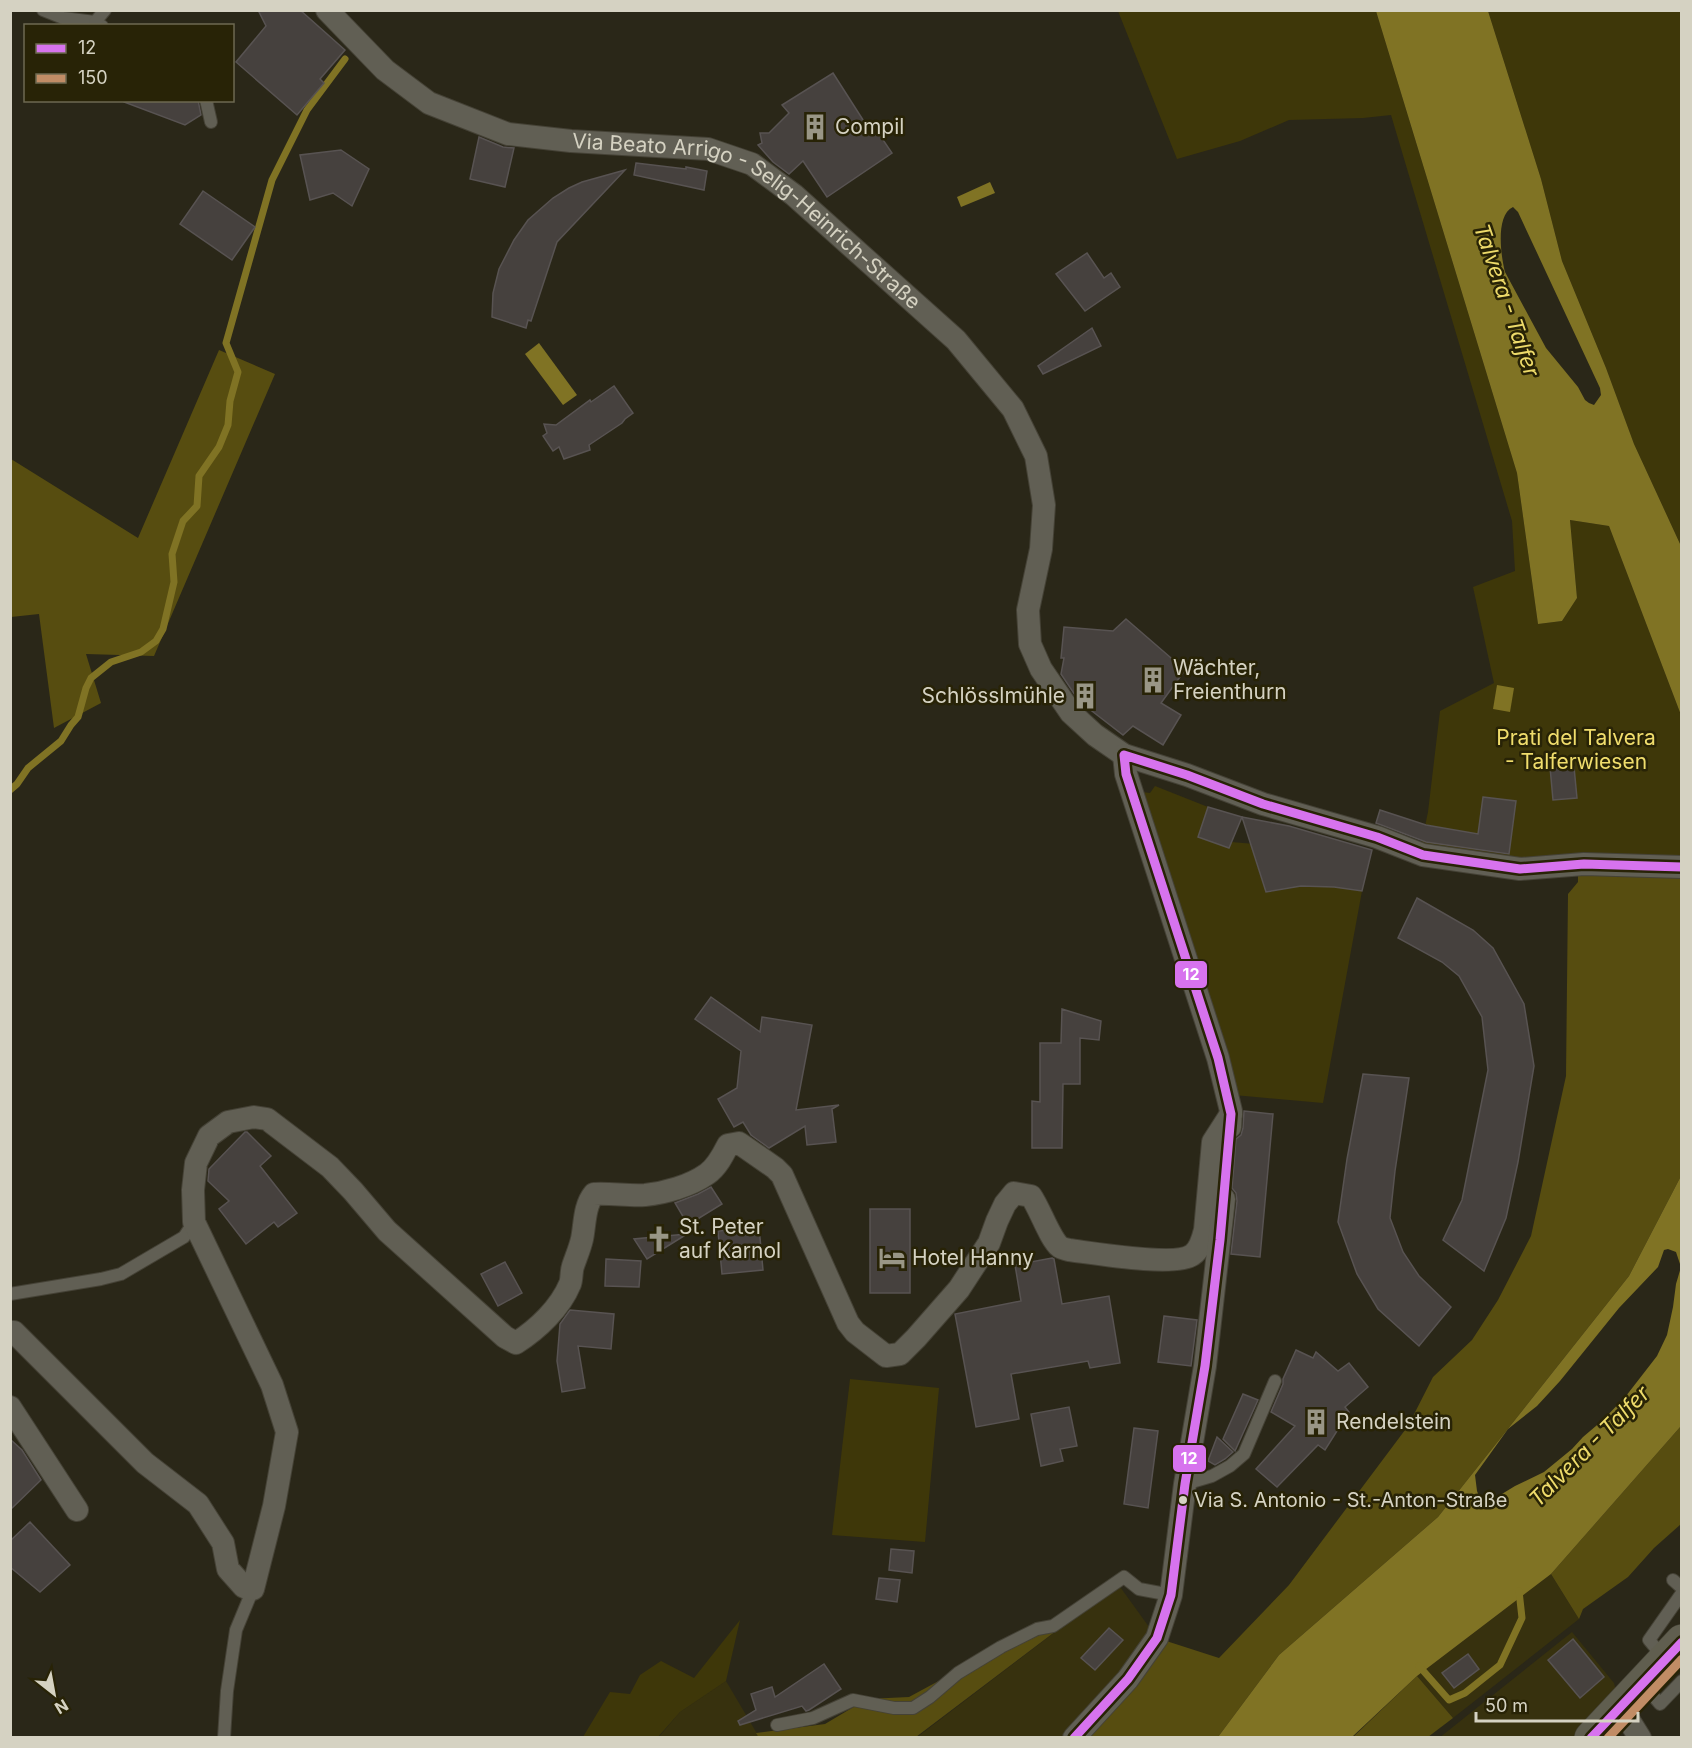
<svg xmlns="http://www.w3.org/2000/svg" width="1692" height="1748" font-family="Inter,sans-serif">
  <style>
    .built { fill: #37310e }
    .green { fill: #3e3709 }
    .forest { fill: #574d10 }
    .water { fill: #807324; fill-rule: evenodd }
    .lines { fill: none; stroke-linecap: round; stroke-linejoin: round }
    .stream { stroke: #807324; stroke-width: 7 }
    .building { fill: #46413e; stroke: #585352; stroke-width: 1.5 }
    .lane-casing { stroke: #454236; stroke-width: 14 }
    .street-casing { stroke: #454236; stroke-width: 24 }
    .primary-casing { stroke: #454236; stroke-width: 34 }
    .lane { stroke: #615f54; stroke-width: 12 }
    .street { stroke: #615f54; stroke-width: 22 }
    .primary { stroke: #605e4f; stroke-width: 33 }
    .bus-1-casing { stroke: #282306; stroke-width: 14 }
    .bus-2-casing { stroke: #282306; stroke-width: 14 }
    .bus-1 { stroke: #d773ee; stroke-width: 9 }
    .bus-2 { stroke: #c18c65; stroke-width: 9 }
    .bus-dot { fill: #d5d2c2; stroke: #282306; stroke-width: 2 }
    .labels { text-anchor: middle; stroke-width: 5; stroke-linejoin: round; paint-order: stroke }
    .bus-label { font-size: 20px; fill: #d5d2c2; stroke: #282306; text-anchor: start }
    .poi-label { font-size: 21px; fill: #d5d2c2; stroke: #282306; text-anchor: start }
    .street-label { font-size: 21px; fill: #d5d2c2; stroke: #282306 }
    .park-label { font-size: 21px; fill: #f0dd6c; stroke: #282306 }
    .water-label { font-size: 22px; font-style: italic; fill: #eedb6a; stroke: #282306 }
    .line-badge { stroke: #282306; stroke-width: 2 }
    .badge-label { font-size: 16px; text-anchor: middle; font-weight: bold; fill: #fff }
  </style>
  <rect width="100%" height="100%" fill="#2a2718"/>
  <!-- built -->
  <g class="built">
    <polygon points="1551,1574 1579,1619 1453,1718 1417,1676"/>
    <polygon points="1118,1584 1157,1638 1074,1737 916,1738"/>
    <polygon points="1572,1632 1614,1683 1620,1706 1591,1737 1439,1738"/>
    <polygon points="726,1681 759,1737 658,1738 680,1712"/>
  </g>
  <!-- green -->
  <g class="green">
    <polygon points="1118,11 1376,11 1517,473 1538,624 1562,621 1577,598 1570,520 1609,526 1681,715 1681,859 1512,858 1421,845 1428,812 1440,711 1494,683 1473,587 1515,571 1512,521 1391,115 1363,118 1289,120 1240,141 1177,159"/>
    <polygon points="1488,11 1681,11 1681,546 1634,444 1606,368 1562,261 1541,179"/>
    <polygon points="1155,786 1208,807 1216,843 1229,848 1231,842 1255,844 1254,856 1266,892 1293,888 1295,865 1306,886 1334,887 1362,891 1323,1103 1234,1095 1142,792 1150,793"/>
    <polygon points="850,1379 939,1388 925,1542 832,1535"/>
    <polygon points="740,1620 726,1681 680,1712 658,1737 583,1737 610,1692 630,1694 640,1675 661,1661 694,1678"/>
  </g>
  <!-- forest -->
  <g class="forest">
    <polygon points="219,350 275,374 154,656 86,654 101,703 54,728 39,614 11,617 11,459 138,538"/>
    <polygon points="1578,858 1681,859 1681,1176 1629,1276 1438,1517 1279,1655 1218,1737 1074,1738 1157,1638 1219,1658 1289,1585 1408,1426 1433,1377 1472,1340 1498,1300 1531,1236 1566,1076 1568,894 1578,882"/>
    <polygon points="1681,1426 1681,1524 1654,1548 1628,1577 1583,1609 1579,1619 1551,1574"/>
    <polygon points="1118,1584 916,1737 759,1738 756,1733 825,1724 867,1699 909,1697"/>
    <polygon points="1417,1676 1453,1718 1428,1737 1352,1738"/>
  </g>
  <!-- water -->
  <g class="water">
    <path d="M1376 11H1488L1541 179 1562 261 1606 368 1634 444 1681 546V715L1609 526 1570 520 1577 598 1562 621 1538 624 1517 473ZM1513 207 1518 212 1600 388 1601 395 1594 405 1589 403 1585 400 1578 387 1546 348 1505 272C1501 257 1495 215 1513 207Z"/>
    <polygon points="990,182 995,193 961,207 957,197"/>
    <polygon points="539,343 577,395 563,405 525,354"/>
    <polygon points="1497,685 1514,688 1510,712 1493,709"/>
    <path d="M1681 1176V1426L1551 1574 1417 1676 1352 1737H1218L1279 1655 1438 1517 1629 1276ZM1668 1249 1676 1252 1681 1267 1676 1284 1673 1307 1667 1335 1657 1356 1626 1396 1603 1420 1583 1437 1572 1449 1544 1472 1515 1486 1497 1497 1488 1505 1482 1504 1477 1491 1475 1475 1508 1429 1537 1406 1560 1381 1619 1308 1658 1267 1664 1250Z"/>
  </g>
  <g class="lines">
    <!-- stream -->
    <g class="stream">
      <polyline points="10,790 17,784 28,768 61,741 71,725 78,717 86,688 91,678 111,662 141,652 156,641 163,629 174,582 172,554 183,521 197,506 199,476 219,447 228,425 230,401 238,372 226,343 272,180 307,110 345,59"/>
      <polyline points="1419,1666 1449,1700 1465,1693 1500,1665 1522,1618 1519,1591"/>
    </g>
  </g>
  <!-- building -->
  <g class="building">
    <polygon points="258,10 300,10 345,50 320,79 324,83 297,115 236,62 266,26"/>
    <polygon points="833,73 872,134 877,131 892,153 827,197 803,161 789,174 773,162 758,145 762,143 760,133 769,133 789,113 782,105"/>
    <polygon points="124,100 198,100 201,115 185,125 124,102"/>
    <polygon points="479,137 503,147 514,148 505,187 470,179"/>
    <polygon points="341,150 369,169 352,206 333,193 310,200 300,155"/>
    <polygon points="636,163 686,169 686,167 707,171 704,190 634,175"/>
    <polygon points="625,170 557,242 531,321 528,320 526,328 492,317 493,293 499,269 514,240 528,220 553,198 569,188 582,182"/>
    <polygon points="203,191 255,227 232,260 180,224"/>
    <polygon points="1087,253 1104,278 1111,273 1120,287 1085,311 1056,274"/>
    <polygon points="1092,328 1101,346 1043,374 1038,366"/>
    <polygon points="614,386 633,413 625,419 622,423 589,445 590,450 564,459 559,447 553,451 543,436 547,433 544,424 556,425 590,400 591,402"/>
    <polygon points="1126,619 1185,670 1161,703 1181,715 1163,745 1133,726 1123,735 1079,701 1061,674 1064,658 1061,658 1064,627 1113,631"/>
    <polygon points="1550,767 1574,767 1577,798 1553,800"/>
    <polygon points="1483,797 1516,801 1509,854 1426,842 1376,823 1380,810 1426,825 1478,834"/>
    <polygon points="1208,807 1242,817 1229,848 1198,837"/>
    <polygon points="1242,817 1289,826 1372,850 1362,891 1334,887 1301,886 1266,892"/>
    <polygon points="1417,898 1473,930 1493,948 1524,1004 1534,1066 1518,1162 1506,1218 1484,1271 1443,1240 1462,1200 1488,1070 1482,1017 1459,976 1442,962 1398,938"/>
    <polygon points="711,997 760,1032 762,1017 812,1025 796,1110 839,1105 832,1109 836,1142 807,1145 805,1126 769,1148 751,1135 743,1122 734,1127 718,1099 737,1088 741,1051 695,1019"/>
    <polygon points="1062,1009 1101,1021 1099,1040 1080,1038 1080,1084 1063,1084 1062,1148 1032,1148 1032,1101 1040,1102 1040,1043 1061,1043"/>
    <polygon points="1363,1074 1409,1078 1395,1171 1390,1218 1403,1252 1419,1276 1451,1307 1419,1346 1378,1309 1357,1274 1338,1222 1347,1159"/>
    <polygon points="1244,1111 1273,1114 1260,1257 1231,1254 1237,1201 1236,1193 1232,1188 1236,1139 1241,1135 1243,1128"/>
    <polygon points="245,1132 247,1132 271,1156 260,1166 297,1213 278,1227 274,1222 246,1244 219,1209 229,1201 208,1181 209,1169"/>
    <polygon points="711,1187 722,1204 688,1225 675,1203 698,1194"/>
    <rect x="870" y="1209" width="40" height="84"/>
    <polygon points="759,1227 763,1270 722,1274 718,1231"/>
    <polygon points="687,1234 647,1259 634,1239"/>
    <polygon points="1052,1258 1054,1259 1062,1304 1109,1296 1120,1363 1090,1368 1088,1361 1011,1374 1019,1419 976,1427 955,1314 1021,1301 1015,1265"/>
    <polygon points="606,1259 641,1261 639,1287 605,1286"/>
    <polygon points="505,1262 522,1293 498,1306 481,1274"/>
    <polygon points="570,1310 614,1314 611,1349 578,1346 585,1388 562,1392 557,1361 560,1324"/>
    <polygon points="1164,1316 1197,1320 1191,1366 1158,1362"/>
    <polygon points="1296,1350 1313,1358 1316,1352 1338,1371 1349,1363 1368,1387 1345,1407 1349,1412 1325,1450 1318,1445 1277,1487 1256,1469 1295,1426 1271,1412 1283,1384 1283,1379"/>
    <polygon points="1243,1394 1258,1400 1235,1451 1223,1439"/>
    <polygon points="1069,1407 1077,1446 1060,1449 1063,1461 1041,1466 1031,1414"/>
    <polygon points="1134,1428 1158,1431 1148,1508 1124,1504"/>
    <polygon points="1217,1437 1233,1452 1225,1459 1215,1465 1208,1461"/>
    <polygon points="10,1439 22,1450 41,1480 10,1510"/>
    <polygon points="30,1522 70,1565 40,1592 10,1567 10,1541"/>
    <polygon points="891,1549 914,1551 912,1573 889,1570"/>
    <polygon points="879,1578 900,1580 897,1602 876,1599"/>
    <polygon points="1109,1628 1123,1640 1095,1670 1081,1658"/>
    <polygon points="1573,1639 1604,1677 1580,1698 1548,1660"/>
    <polygon points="1468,1654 1479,1669 1454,1688 1442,1673"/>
    <polygon points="824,1664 841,1689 809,1710 806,1711 802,1706 740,1725 738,1721 756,1710 751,1694 772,1687 775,1697"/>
  </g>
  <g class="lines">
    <!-- lane casing -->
    <g class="lane-casing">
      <g id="lane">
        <polyline points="43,10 63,18 95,22 102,26"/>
        <polyline points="95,22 105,10"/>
        <polyline points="206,100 211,122"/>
        <polyline points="10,1294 101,1279 121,1274 184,1237 194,1222"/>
        <polyline points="1185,1484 1212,1476 1230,1466 1244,1454 1275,1381"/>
        <polyline points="1673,1580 1682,1588"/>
        <polyline points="1664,1658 1649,1640 1682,1593"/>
        <polyline points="1644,1685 1660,1704 1682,1681"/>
        <polyline points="777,1725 813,1718 853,1700 894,1708 913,1708 930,1697 958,1673 1001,1647 1037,1629 1053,1626 1124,1577 1139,1589 1171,1595"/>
        <polyline points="224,1738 227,1691 236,1630 253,1589"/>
      </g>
    </g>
    <!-- street casing -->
    <g class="street-casing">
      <g id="street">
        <path id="s1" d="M327 10 385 70 429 103 508 134 571 141 708 149 752 164 794 195 956 340 1013 409 1036 456 1044 505 1041 549 1028 610 1030 644 1041 669 1071 713 1095 735 1124 755 1187 775 1263 804 1377 837 1423 855 1520 869 1584 864 1682 867"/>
        <polyline points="1124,755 1126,774 1218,1058 1231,1111 1230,1127"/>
        <path d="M10 1332H14L145 1463 198 1504 223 1543 228 1569 244 1587 253 1589 274 1506 287 1432 272 1385 194 1222 193 1190 196 1163 209 1136 228 1122 254 1117 267 1119 330 1167 353 1191 387 1231 505 1337 516 1343C538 1329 560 1308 570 1284 572 1279 571 1272 573 1266 576 1257 580 1248 582 1239 585 1225 584 1206 594 1194 611 1193 628 1196 645 1195 665 1193 690 1186 707 1174 717 1167 723 1155 728 1145L739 1143 775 1168 782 1175 848 1323 855 1332 886 1356 900 1354 916 1338 959 1289 989 1243 997 1221 1005 1204 1014 1193 1031 1196C1040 1209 1050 1239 1060 1247 1063 1249 1066 1249 1069 1250 1093 1253 1175 1267 1192 1255 1200 1250 1203 1238 1205 1230L1213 1142 1231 1114"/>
        <polyline points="10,1407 77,1510"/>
        <polyline points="1620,1706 1640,1738"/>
        <polyline points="1074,1738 1128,1679 1157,1638 1171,1595 1185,1484 1205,1366 1224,1199"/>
      </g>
    </g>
    <!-- primary casing -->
    <g class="primary-casing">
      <polyline id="primary" points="1591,1738 1682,1641"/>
    </g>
    <!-- lane -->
    <use href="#lane" class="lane"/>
    <!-- street -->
    <use href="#street" class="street"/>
    <!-- primary -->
    <use href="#primary" class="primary"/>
    <!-- bus-1 casing -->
    <g class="bus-1-casing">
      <g id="bus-1">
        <polyline points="1074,1738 1128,1679 1157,1638 1171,1595 1185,1484 1205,1366 1220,1240 1231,1114 1218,1058 1126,774 1124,755 1187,775 1263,804 1377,837 1423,855 1520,869 1584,864 1682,867"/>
        <polyline points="1591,1738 1682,1642"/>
      </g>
    </g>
    <!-- bus-2 casing -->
    <g class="bus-2-casing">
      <polyline id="bus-2" points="1608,1738 1682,1659"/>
    </g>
    <!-- bus-1 -->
    <use href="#bus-1" class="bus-1"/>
    <!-- bus-2 -->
    <use href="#bus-2" class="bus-2"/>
  </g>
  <!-- icons -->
  <defs>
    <g id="building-bare" transform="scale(2.07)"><path d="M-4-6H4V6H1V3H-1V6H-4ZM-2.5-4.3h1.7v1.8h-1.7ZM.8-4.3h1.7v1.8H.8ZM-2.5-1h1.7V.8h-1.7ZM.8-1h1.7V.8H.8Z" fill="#999686" stroke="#282306" stroke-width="2.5" paint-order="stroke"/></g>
    <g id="church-bare" transform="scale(2.07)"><path d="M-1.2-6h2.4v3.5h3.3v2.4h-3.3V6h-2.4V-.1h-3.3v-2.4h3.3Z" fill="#999686" stroke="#282306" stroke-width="2.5" paint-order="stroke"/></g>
    <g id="hotel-bare" transform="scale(2.07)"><path d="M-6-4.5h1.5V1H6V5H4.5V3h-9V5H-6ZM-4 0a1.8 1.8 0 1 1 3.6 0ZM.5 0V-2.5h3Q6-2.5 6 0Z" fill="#999686" stroke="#282306" stroke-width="2.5" paint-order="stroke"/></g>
  </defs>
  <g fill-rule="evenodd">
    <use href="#building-bare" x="815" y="127"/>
    <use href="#building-bare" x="1153" y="680"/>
    <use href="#building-bare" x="1085" y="696"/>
    <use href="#church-bare" x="659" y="1239"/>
    <use href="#hotel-bare" x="892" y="1258"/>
    <use href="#building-bare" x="1316" y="1422"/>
  </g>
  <!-- markers -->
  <circle class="bus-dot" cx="1183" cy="1500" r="5"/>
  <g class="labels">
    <!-- bus labels -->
    <g class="bus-label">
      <text x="1194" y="1507">Via S. Antonio - St.-Anton-Straße</text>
    </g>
    <!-- poi labels -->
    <g class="poi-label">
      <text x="835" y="134">Compil</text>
      <text x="1173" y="675">Wächter,<tspan x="1173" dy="24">Freienthurn</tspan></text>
      <text x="1065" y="703" text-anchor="end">Schlösslmühle</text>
      <text x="679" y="1234">St. Peter<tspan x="679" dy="24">auf Karnol</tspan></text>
      <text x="912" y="1265">Hotel Hanny</text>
      <text x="1336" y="1429">Rendelstein</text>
    </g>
    <!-- street labels -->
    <g class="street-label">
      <text dy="7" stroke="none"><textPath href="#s1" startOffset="488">Via Beato Arrigo - Selig-Heinrich-Straße</textPath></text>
    </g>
    <!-- park labels -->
    <g class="park-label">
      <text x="1576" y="745">Prati del Talvera<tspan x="1576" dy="24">- Talferwiesen</tspan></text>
    </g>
    <!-- water labels -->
    <g class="water-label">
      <text transform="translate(1507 300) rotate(71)" y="8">Talvera - Talfer</text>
      <text transform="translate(1589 1446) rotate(-45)" y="8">Talvera - Talfer</text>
    </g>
  </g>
  <g class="line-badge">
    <rect x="1174" y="960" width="34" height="29" rx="6" fill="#d773ee"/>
    <rect x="1172" y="1444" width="35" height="29" rx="6" fill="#d773ee"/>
  </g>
  <g class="badge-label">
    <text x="1191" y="980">12</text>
    <text x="1189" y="1464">12</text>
  </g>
  <!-- border -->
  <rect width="1692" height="1748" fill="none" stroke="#d5d2c2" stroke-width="24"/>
  <!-- legend -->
  <rect x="24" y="24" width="210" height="78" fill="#282306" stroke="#6d6951" stroke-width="1.5"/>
  <rect x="36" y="44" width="30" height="9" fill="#d773ee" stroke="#6d6951" stroke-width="1.5"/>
  <text x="78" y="54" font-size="18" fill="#d5d2c2">12</text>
  <rect x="36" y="74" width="30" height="9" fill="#c18c65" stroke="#6d6951" stroke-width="1.5"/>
  <text x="78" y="84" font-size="18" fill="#d5d2c2">150</text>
  <!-- north arrow -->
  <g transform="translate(54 1694) rotate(149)" stroke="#282306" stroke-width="4.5" paint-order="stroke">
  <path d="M0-4.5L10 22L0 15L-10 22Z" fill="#d5d2c2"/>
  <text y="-9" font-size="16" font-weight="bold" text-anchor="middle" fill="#d5d2c2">N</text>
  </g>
  <!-- scale -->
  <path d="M1476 1712v9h162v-9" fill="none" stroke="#d5d2c2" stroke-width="3"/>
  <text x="1485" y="1712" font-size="18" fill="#d5d2c2" stroke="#282306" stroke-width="4.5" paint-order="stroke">50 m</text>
</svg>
